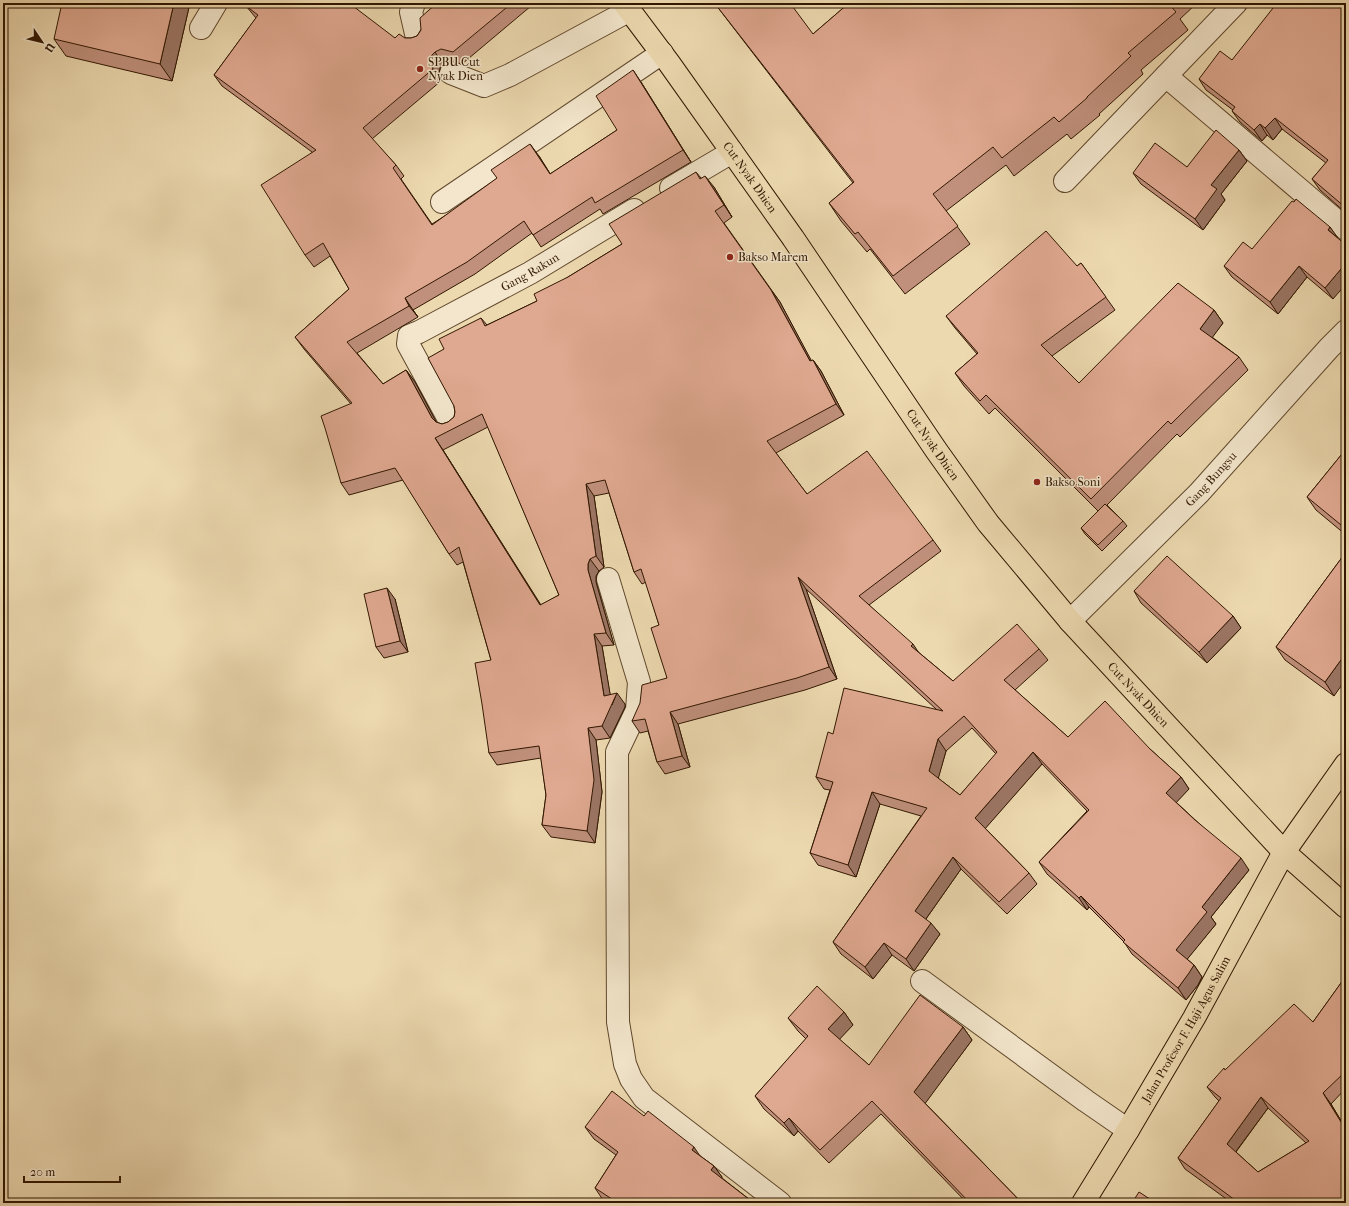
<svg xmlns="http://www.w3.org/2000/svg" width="1349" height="1206" font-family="'IM FELL French Canon',serif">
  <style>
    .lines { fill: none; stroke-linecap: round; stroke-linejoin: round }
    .minor-casing { stroke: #60482c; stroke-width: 24 }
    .major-casing { stroke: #311700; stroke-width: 24 }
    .minor { stroke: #f3e6cc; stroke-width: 22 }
    .major { stroke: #edd9b0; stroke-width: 22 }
    .wall { fill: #c0907c; stroke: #311700; fill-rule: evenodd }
    .shaded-wall { fill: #9c7665; stroke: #311700 }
    .building { fill: #dfa890; stroke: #311700; fill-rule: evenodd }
    .poi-dot { fill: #8f2418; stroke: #f3e6cc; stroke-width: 1.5 }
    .labels { text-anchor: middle; stroke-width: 3; stroke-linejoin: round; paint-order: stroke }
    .poi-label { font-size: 12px; fill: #311700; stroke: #f3e6cc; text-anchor: start }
    .street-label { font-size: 12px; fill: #311700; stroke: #f3e6cc }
  </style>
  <rect width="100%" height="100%" fill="#edd9b0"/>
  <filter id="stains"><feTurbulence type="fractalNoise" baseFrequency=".005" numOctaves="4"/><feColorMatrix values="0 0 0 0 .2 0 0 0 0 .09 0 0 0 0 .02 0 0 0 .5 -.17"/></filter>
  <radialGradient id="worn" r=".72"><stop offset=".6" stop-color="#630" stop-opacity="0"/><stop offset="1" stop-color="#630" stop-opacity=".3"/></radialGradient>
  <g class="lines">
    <!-- minor casing -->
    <g class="minor-casing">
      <g id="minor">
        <polyline points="414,3 411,12 417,38"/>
        <polyline points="201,28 216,3"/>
        <polyline points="451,73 484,86 510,75 630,10"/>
        <polyline points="1166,76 1346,229"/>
        <polyline points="1065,181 1236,3"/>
        <polyline points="671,188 732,152"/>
        <polyline points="442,202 662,53"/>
        <path id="s1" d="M451 423 408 344 409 336 419 332 530 273 634 210"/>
        <polyline points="608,579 639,682 637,710 617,752 618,1022 625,1064 631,1079 644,1098 780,1203"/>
        <path id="s2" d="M1070 621 1199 493 1329 348 1346 331"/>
        <polyline points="922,981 1086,1101 1128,1130"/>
      </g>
    </g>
    <!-- major casing -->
    <g class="major-casing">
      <g id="major">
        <path id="s3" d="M624 3 669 63 793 238 936 450 988 523 1070 621 1284 852 1346 907"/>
        <path id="s4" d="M1083 1203 1128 1130 1194 1018 1284 852 1346 764"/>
      </g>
    </g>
    <!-- minor -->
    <use href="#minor" class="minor"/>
    <!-- major -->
    <use href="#major" class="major"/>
  </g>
  <!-- wall -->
  <g class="wall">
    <polygon points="190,3 172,81 66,56 54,39"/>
    <path d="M437 3H529L531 6 462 64 450 61 443 64 440 68 439 74 441 81 372 139 396 165 404 176 401 179 432 224 539 156 550 174 617 130 641 82 691 162 603 214 600 209 541 247 532 233 475 274 413 310 418 317 357 353 383 384 406 370 415 382 436 422 442 424 448 422 454 417 455 412 444 349 481 318 487 325 537 301 568 277 622 244 696 172 701 178 714 187 732 217 724 223 780 302 811 361 813 360 821 371 844 415 776 453 807 494 933 540 941 551 869 605 917 651 953 681 1039 649 1048 660 1015 690 1068 737 1150 749 1181 777 1189 789 1176 802 1249 870 1211 917 1216 924 1187 959 1194 965 1202 977 1198 985 1186 1000 1132 954 1124 942 1089 907 1087 910 1047 874 1039 862 1087 811 1042 764 985 828 1029 873 1037 884 1007 914 961 869 926 919 940 934 914 971 892 955 873 979 841 954 833 942 921 816 880 804 856 877 818 865 810 853 830 790 824 789 816 777 833 734 937 710 806 589 837 679 805 690 678 724 690 767 665 774 657 762 648 731 640 733 632 721 667 678 659 625 646 582 642 584 634 572 609 493 594 496 604 567 599 571 596 576V582L614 645 602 646 610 695 625 704V707L610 738 596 740 602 792 595 843 551 837 542 825 546 795 541 758 497 765 489 753 491 660 463 562 457 565 449 554 403 480 349 495 341 483 351 404 304 349 295 337 349 289 330 256 314 267 305 255 312 152 222 86 214 75 256 18 246 6 395 38H411L417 36ZM488 427 559 595 541 605 443 450ZM972 728 996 754 960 795 938 778 946 751Z"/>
    <polygon points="849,3 1197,3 1180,19 1188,30 1141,70 1143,74 1099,114 1100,115 1071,139 1067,134 1014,176 1006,165 946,211 970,244 905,294 870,249 867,252 841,221 829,203 853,183 729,22 716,5 813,34"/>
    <polygon points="1346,3 1346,213 1320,190 1312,179 1326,163 1282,129 1273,140 1267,135 1262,141 1240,122 1232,111 1233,110 1206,90 1199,79 1232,60"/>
    <polygon points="1239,150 1247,161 1221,194 1225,200 1203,230 1141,184 1133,173 1187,167"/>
    <polygon points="1330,227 1337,238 1333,299 1307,277 1278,314 1232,277 1224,266 1252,249"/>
    <polygon points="1081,263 1115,310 1052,356 1079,383 1214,310 1223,323 1212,337 1239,357 1248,370 1180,437 1177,434 1107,505 1123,521 1127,526 1102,551 1085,534 1081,528 1098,511 995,408 989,414 964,386 955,373 977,354 955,328 946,316 1077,266"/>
    <polygon points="1346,449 1346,535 1316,510 1307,497"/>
    <polygon points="1346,552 1334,696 1285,660 1276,647"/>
    <polygon points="1134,591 1233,616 1241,628 1207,663 1141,603"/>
    <polygon points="395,599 408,652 384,658 376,647"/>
    <path d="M1346 976V1088L1331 1104 1346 1129V1203H1232L1185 1169 1178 1158 1219 1101 1215 1097 1207 1087 1225 1070 1313 1022ZM1268 1108 1306 1143 1258 1172 1236 1152Z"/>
    <polygon points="844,1012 853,1025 839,1039 869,1065 963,1027 972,1040 925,1103 1022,1203 967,1203 881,1114 829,1163 798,1131 794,1136 764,1109 755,1096 806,1039 798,1031 788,1018"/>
    <polygon points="644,1116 714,1166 722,1177 722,1178 754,1203 608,1203 603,1200 595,1188 616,1155 594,1139 585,1127"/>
  </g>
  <!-- shaded-wall -->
  <g class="shaded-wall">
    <polygon points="174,3 190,3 172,81 160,64"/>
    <polygon points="435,52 443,64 440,68 439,74 441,81 433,69 430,63 431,56"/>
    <polygon points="633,70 641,82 691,162 683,150"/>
    <polygon points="1275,118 1282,129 1273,140 1265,128"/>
    <polygon points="1260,124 1267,135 1262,141 1254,130"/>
    <polygon points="530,144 539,156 558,186"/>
    <polygon points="1239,150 1247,161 1221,194 1225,200 1203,230 1195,219 1211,185"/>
    <polygon points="705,176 714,187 732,217 724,205"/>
    <polygon points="1330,227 1338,238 1328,230"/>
    <polygon points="1346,263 1346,284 1333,299 1325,288"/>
    <polygon points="1299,266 1307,277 1278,314 1270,302"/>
    <polygon points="771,290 780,302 818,373 810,361"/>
    <polygon points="405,298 413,310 418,317 409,306"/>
    <polygon points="1214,310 1223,323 1209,342 1200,329"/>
    <polygon points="813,360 821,371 844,415 836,404"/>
    <polygon points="406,370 415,382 440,429 432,418"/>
    <polygon points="435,438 443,450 548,617 540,605"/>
    <polygon points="586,484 594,496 604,567 596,556"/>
    <polygon points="590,559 599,571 596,576 596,582 614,645 606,633 588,570 588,564"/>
    <polygon points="798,577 806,589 837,679 829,667"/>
    <polygon points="387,588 395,599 408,652 400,641"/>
    <polygon points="1233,616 1241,628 1207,663 1199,652"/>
    <polygon points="594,634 602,646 612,705 617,693 625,704 625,707 610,738 602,726 604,696"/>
    <polygon points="913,644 921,656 911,646"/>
    <polygon points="1346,653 1346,679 1334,696 1325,682"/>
    <polygon points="670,712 678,724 690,767 682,756"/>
    <polygon points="588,728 596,740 602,792 595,843 587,831"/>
    <polygon points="938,739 946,751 937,783 929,771"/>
    <polygon points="1033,752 1042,764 984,830 975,818"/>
    <polygon points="1181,777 1189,789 1174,805 1166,793"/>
    <polygon points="872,792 880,804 856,877 848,865"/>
    <polygon points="953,857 961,869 923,923 915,911"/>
    <polygon points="1241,858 1249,870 1211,917 1216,924 1185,962 1176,950 1202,907"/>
    <polygon points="1081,896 1089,907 1087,910 1079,898"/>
    <polygon points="931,923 940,934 914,971 906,959"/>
    <polygon points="884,943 892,955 873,979 865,967"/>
    <polygon points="1194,965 1202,977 1198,985 1186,1000 1178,988"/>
    <polygon points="844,1012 853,1025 837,1042 828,1029"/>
    <polygon points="963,1027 972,1040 924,1105 914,1092"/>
    <polygon points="1323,1093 1331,1104 1346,1129 1346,1130"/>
    <polygon points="1261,1097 1268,1108 1234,1154 1227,1144"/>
    <polygon points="789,1118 798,1131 794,1136 784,1123"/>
    <polygon points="694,1147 702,1159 692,1150"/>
    <polygon points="714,1166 722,1177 719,1182 711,1170"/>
  </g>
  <!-- building -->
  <g class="building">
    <polygon points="62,3 174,3 160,64 54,39"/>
    <path d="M248 3H349L395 38 399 34 405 38H411L417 36 421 30 420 18 437 3H512L453 52 441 49 435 52 431 56 430 63 433 69 363 128 396 165 393 168 432 225 497 178 491 170 530 144 550 174 617 130 596 96 633 70 683 150 595 203 592 197 533 235 524 221 467 262 405 298 409 306 347 342 383 384 406 370 432 418 436 422 442 424 448 422 454 417 455 412 454 406 428 358 444 349 439 339 481 318 485 326 537 301 534 294 568 277 622 244 609 224 696 172 700 179 705 176 724 205 715 211 771 290 810 361 813 360 836 404 767 441 807 494 867 451 933 540 859 596 913 644 911 646 953 681 1017 624 1039 649 1004 680 1068 737 1105 701 1150 749 1181 777 1166 793 1195 820 1241 858 1202 907 1207 912 1176 950 1194 965 1189 973 1178 988 1123 942 1125 940 1081 896 1079 898 1039 862 1089 810 1033 752 975 818 1029 873 999 902 953 857 915 911 931 923 906 959 884 943 865 967 833 942 927 808 872 792 848 865 810 853 833 782 816 777 828 732 833 734 844 688 943 711 798 577 829 667 797 678 670 712 682 756 657 762 645 719 632 721 640 703 642 685 667 678 651 628 659 625 641 569 634 572 605 480 586 484 596 556 590 559 588 564V570L606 633 594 634 604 696 617 693 616 695 602 726 588 728 594 780 587 831 542 825 546 795 539 746 489 753 482 704 475 663 491 660 459 547 449 554 395 468 341 483 325 428 321 416 352 403 295 337 349 289 323 243 305 255 261 185 316 150 214 75 258 15 246 6ZM482 414 559 595 540 605 435 438ZM964 716 997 752 960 795 929 771 938 739Z"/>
    <polygon points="719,3 790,3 813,34 849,3 1168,3 1176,12 1128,53 1131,56 1087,97 1087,98 1059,122 1054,117 1002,158 993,147 933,194 958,226 893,276 858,232 855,234 829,203 854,182 716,5"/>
    <polygon points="1277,3 1346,3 1346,208 1312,179 1328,160 1275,118 1265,128 1260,124 1254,130 1232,111 1235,107 1199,79 1220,51 1232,60"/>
    <polygon points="1216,130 1239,150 1211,185 1217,189 1195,219 1133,173 1155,143 1187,167"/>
    <polygon points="1296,199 1330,227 1328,230 1346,245 1346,263 1325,288 1299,266 1270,302 1224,266 1243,242 1252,249 1292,201 1294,202"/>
    <polygon points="1046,231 1077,266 1081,263 1106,297 1041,345 1079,383 1178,283 1214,310 1200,329 1239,357 1171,424 1168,421 1091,499 986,395 980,401 955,373 978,353 946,316"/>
    <polygon points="1346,449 1346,529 1307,497"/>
    <polygon points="1105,504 1123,521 1098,545 1081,528"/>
    <polygon points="1346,552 1346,653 1325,682 1276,647"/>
    <polygon points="1167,556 1233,616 1199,652 1134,591"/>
    <polygon points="387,588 400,641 376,647 364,594"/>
    <path d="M1346 976V1071L1323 1093 1346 1130V1203H1239L1178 1158 1221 1098 1207 1087 1224 1068 1225 1070 1294 1004 1313 1022ZM1261 1097 1309 1141 1258 1172 1227 1144Z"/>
    <polygon points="817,986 844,1012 828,1029 869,1065 920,995 963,1027 914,1092 1022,1203 970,1203 872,1101 820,1150 789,1118 784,1123 755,1096 808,1036 788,1018"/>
    <polygon points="612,1091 644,1116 648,1111 694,1147 692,1150 714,1166 711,1170 754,1203 618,1203 595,1188 618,1152 585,1127"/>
    <polygon points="1139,1192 1156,1203 1132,1203"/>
  </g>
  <!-- markers -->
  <g class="poi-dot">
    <circle cx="420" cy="69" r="4"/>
    <circle cx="730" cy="257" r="4"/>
    <circle cx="1037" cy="482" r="4"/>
  </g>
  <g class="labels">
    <!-- poi labels -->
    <g class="poi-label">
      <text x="428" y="66">SPBU Cut<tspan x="428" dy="14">Nyak Dien</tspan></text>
      <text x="738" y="261">Bakso Marem</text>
      <text x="1045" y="486">Bakso Soni</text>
    </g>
    <!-- street labels -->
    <g class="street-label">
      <text dy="4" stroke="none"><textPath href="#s3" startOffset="215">Cut Nyak Dhien</textPath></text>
      <text dy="4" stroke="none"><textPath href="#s1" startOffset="235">Gang Rakun</textPath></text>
      <text dy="4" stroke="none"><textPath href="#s3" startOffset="539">Cut Nyak Dhien</textPath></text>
      <text dy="4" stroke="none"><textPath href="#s2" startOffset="200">Gang Bungsu</textPath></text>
      <text dy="4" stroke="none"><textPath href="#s3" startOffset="863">Cut Nyak Dhien</textPath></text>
      <text dy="4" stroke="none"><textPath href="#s4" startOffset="202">Jalan Profesor F. Haji Agus Salim</textPath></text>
    </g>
  </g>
  <!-- margin -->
  <rect width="1349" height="1206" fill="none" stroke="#edd9b0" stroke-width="16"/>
  <rect x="4" y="4" width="1341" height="1198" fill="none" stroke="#311700" stroke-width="2"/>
  <rect x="8" y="8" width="1333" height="1190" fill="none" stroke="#311700"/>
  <!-- north arrow -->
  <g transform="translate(42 42) rotate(125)" stroke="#f3e6cc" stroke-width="3" paint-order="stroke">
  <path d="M0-3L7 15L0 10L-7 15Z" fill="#311700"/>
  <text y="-6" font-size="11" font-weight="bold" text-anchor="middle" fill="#311700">U</text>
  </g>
  <!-- scale -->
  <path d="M24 1176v6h96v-6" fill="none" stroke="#311700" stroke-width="2"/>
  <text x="30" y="1176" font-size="12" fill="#311700" stroke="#f3e6cc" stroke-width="3" paint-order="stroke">20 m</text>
  <rect width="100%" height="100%" filter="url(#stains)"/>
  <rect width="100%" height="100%" fill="url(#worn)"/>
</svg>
